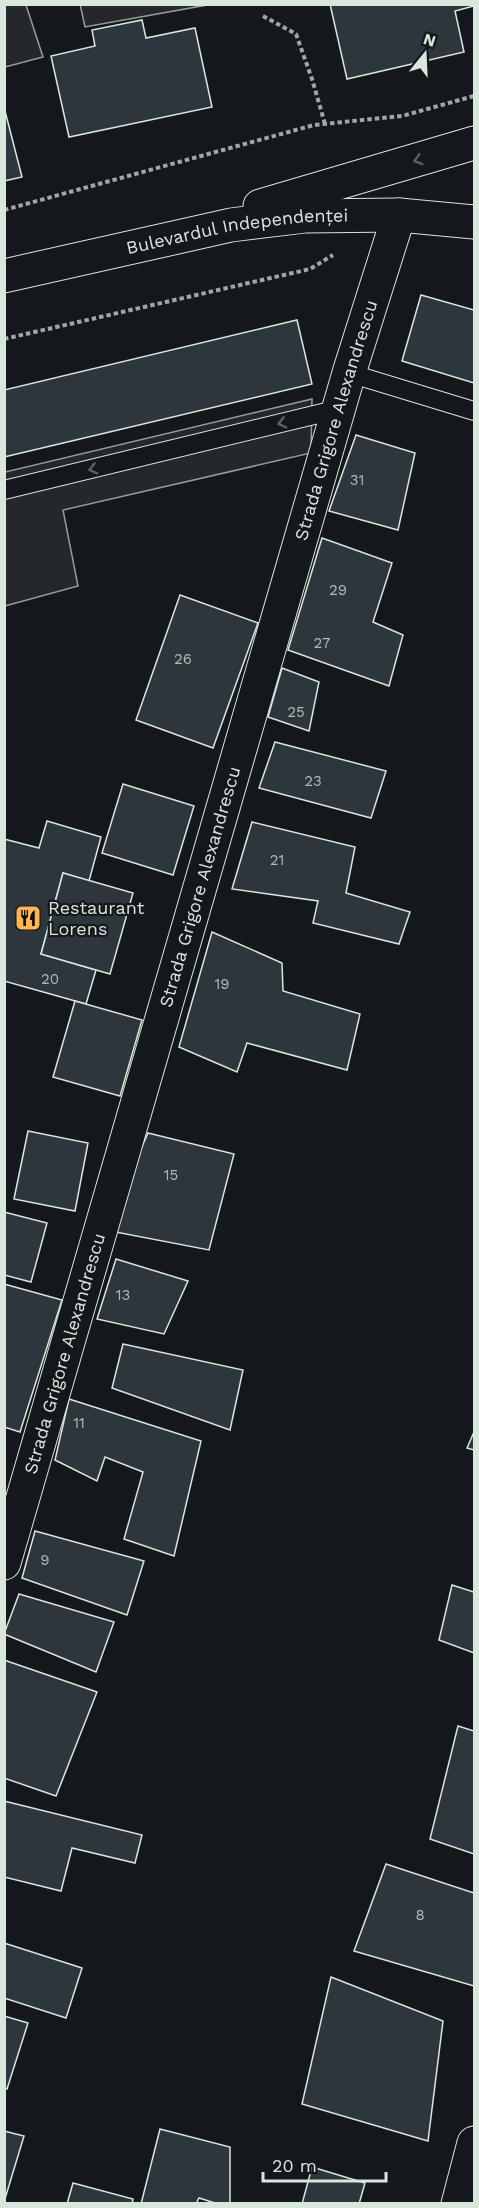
<svg xmlns="http://www.w3.org/2000/svg" width="479" height="2208" font-family="'Work Sans',sans-serif">
  <style>
    .parking { fill: #24282b; stroke: #939e99; stroke-width: 1.5 }
    .building { fill: #2c363c; stroke: #d8e6dc; stroke-width: 1.5 }
    .lines { fill: none; stroke-linecap: round; stroke-linejoin: round }
    .lane-casing { stroke: #d8e6dc; stroke-width: 20 }
    .street-casing { stroke: #d8e6dc; stroke-width: 35 }
    .primary-casing { stroke: #d8e6dc; stroke-width: 35 }
    .path { stroke: #9da8a2; stroke-width: 4; stroke-dasharray: 4.5 3; stroke-linecap: butt }
    .lane { stroke: #14181c; stroke-width: 18 }
    .street { stroke: #14181c; stroke-width: 33 }
    .primary { stroke: #14181c; stroke-width: 33 }
    .oneway { stroke: #59605f }
    .labels { text-anchor: middle; stroke-width: 4.5; stroke-linejoin: round; paint-order: stroke }
    .number-label { font-size: 15px; fill: #adbab4 }
    .street-label { font-size: 18px; fill: #d8e6dc; stroke: #14181c }
    .poi-label { font-size: 18px; fill: #d8e6dc; stroke: #14181c; text-anchor: start }
  </style>
  <rect width="100%" height="100%" fill="#14181c"/>
  <!-- parking -->
  <g class="parking">
    <polygon points="5,4 26,5 43,57 5,67"/>
    <polygon points="80,4 207,4 207,5 85,27"/>
    <polygon points="312,399 311,453 63,510 78,586 5,606 5,472"/>
  </g>
  <!-- building -->
  <g class="building">
    <polygon points="330,4 474,4 474,6 455,11 464,52 347,79"/>
    <polygon points="142,20 146,38 195,28 212,107 69,137 51,56 95,46 92,30"/>
    <polygon points="4,107 22,177 4,181"/>
    <polygon points="421,295 474,310 474,383 402,361"/>
    <polygon points="297,320 312,384 4,457 4,390"/>
    <polygon points="356,435 415,453 398,530 329,511"/>
    <polygon points="322,538 392,563 373,622 403,635 389,686 288,650"/>
    <polygon points="180,595 258,623 213,748 136,720"/>
    <polygon points="282,668 319,682 309,731 268,717"/>
    <polygon points="275,742 386,771 371,818 259,788"/>
    <polygon points="123,784 194,806 173,875 102,853"/>
    <polygon points="47,821 101,837 89,881 63,873 41,954 96,970 86,1004 4,981 4,839 39,848"/>
    <polygon points="252,822 355,847 346,893 410,912 399,944 313,923 318,901 232,889"/>
    <polygon points="63,873 133,893 110,974 41,954"/>
    <polygon points="212,932 282,963 283,991 360,1014 347,1070 247,1043 237,1072 179,1047"/>
    <polygon points="75,1001 142,1020 120,1096 53,1077"/>
    <polygon points="28,1131 88,1143 75,1211 14,1199"/>
    <polygon points="148,1133 234,1154 209,1250 105,1230"/>
    <polygon points="4,1212 47,1223 31,1282 4,1275"/>
    <polygon points="116,1259 188,1281 164,1334 97,1319"/>
    <polygon points="4,1284 62,1300 20,1432 4,1427"/>
    <polygon points="123,1344 243,1370 230,1430 112,1388"/>
    <polygon points="69,1399 201,1441 174,1556 124,1539 143,1472 105,1457 97,1481 55,1460"/>
    <polygon points="474,1432 474,1450 467,1448"/>
    <polygon points="35,1531 144,1561 127,1615 22,1578"/>
    <polygon points="452,1585 474,1592 474,1653 439,1640"/>
    <polygon points="19,1594 114,1622 96,1672 4,1634"/>
    <polygon points="4,1660 97,1692 56,1796 4,1778"/>
    <polygon points="458,1726 474,1731 474,1854 430,1839"/>
    <polygon points="4,1801 142,1835 135,1863 72,1848 61,1891 4,1877"/>
    <polygon points="386,1864 474,1893 474,1986 354,1951"/>
    <polygon points="4,1943 82,1968 66,2018 4,1998"/>
    <polygon points="331,1977 443,2021 428,2141 302,2104"/>
    <polygon points="4,2016 28,2023 7,2089 4,2089"/>
    <polygon points="160,2129 230,2147 230,2204 218,2204 199,2198 196,2204 141,2204"/>
    <polygon points="4,2131 24,2136 4,2202"/>
    <polygon points="312,2167 365,2183 359,2204 302,2204"/>
    <polygon points="73,2183 133,2199 132,2204 67,2204"/>
  </g>
  <g class="lines">
    <!-- lane casing -->
    <g class="lane-casing">
      <g id="lane">
        <polyline points="349,373 474,411"/>
        <polyline points="4,490 339,409"/>
      </g>
    </g>
    <!-- street casing -->
    <g class="street-casing">
      <g id="street">
        <path id="s1" d="M4 1563 349 373 399 215"/>
        <polyline points="458,2204 474,2143"/>
      </g>
    </g>
    <!-- primary casing -->
    <g class="primary-casing">
      <g id="primary">
        <polyline points="260,206 474,143"/>
        <path id="s2" d="M4 276 231 225 305 216 399 215 474 222"/>
      </g>
    </g>
    <!-- path -->
    <g class="path">
      <polyline points="263,16 296,34 312,79 325,124"/>
      <polyline points="4,210 314,125 402,116 474,96"/>
      <polyline points="4,339 310,269 333,255"/>
    </g>
    <!-- lane -->
    <use href="#lane" class="lane"/>
    <!-- street -->
    <use href="#street" class="street"/>
    <!-- primary -->
    <use href="#primary" class="primary"/>
  </g>
  <!-- one-way arrows -->
  <defs><path id="oneway-chevron" d="M-2-3.5L2.5 0L-2 3.5" fill="none" stroke-width="1.6" stroke-linecap="round" stroke-linejoin="round" transform="scale(1.5)"/></defs>
  <g class="oneway">
    <use href="#oneway-chevron" transform="translate(418 160) rotate(164)"/>
    <use href="#oneway-chevron" transform="translate(282 423) rotate(166)"/>
    <use href="#oneway-chevron" transform="translate(93 469) rotate(166)"/>
  </g>
  <!-- icons -->
  <defs>
    <g id="restaurant-square" transform="scale(1.35)"><rect x="-9" y="-9" width="18" height="18" rx="4" fill="#ffb74d" stroke="#14181c"/><path d="M-5-6h1v4h1v-4h1v4h1v-4h1v5L-1.5 .5V6h-2V.5L-5-1ZM5-6V6H3V1.5H1.5Q1.5-4 5-6Z" fill="#111"/></g>
  </defs>
  <g fill-rule="evenodd">
    <use href="#restaurant-square" x="28" y="918"/>
  </g>
  <g class="labels">
    <!-- number labels -->
    <g class="number-label">
      <text x="357" y="485">31</text>
      <text x="338" y="595">29</text>
      <text x="322" y="648">27</text>
      <text x="183" y="664">26</text>
      <text x="296" y="717">25</text>
      <text x="313" y="786">23</text>
      <text x="277" y="865">21</text>
      <text x="50" y="984">20</text>
      <text x="222" y="989">19</text>
      <text x="171" y="1180">15</text>
      <text x="123" y="1300">13</text>
      <text x="79" y="1428">11</text>
      <text x="45" y="1565">9</text>
      <text x="420" y="1920">8</text>
    </g>
    <!-- street labels -->
    <g class="street-label">
      <text dy="6" stroke="none"><textPath href="#s2" startOffset="238">Bulevardul Independenței</textPath></text>
      <text dy="6" stroke="none"><textPath href="#s1" startOffset="1190">Strada Grigore Alexandrescu</textPath></text>
      <text dy="6" stroke="none"><textPath href="#s1" startOffset="704">Strada Grigore Alexandrescu</textPath></text>
      <text dy="6" stroke="none"><textPath href="#s1" startOffset="218">Strada Grigore Alexandrescu</textPath></text>
    </g>
    <!-- poi labels -->
    <g class="poi-label">
      <text x="48" y="914">Restaurant<tspan x="48" dy="21">Lorens</tspan></text>
    </g>
  </g>
  <!-- border -->
  <rect width="479" height="2208" fill="none" stroke="#d8e6dc" stroke-width="12"/>
  <!-- north arrow -->
  <g transform="translate(425 54) rotate(18)" stroke="#14181c" stroke-width="4.5" paint-order="stroke">
  <path d="M0-4.5L10 22L0 15L-10 22Z" fill="#d8e6dc"/>
  <text y="-9" font-size="16" font-weight="bold" text-anchor="middle" fill="#d8e6dc">N</text>
  </g>
  <!-- scale -->
  <path d="M263 2172v9h123v-9" fill="none" stroke="#d8e6dc" stroke-width="3"/>
  <text x="272" y="2172" font-size="18" fill="#d8e6dc" stroke="#14181c" stroke-width="4.5" paint-order="stroke">20 m</text>
</svg>
